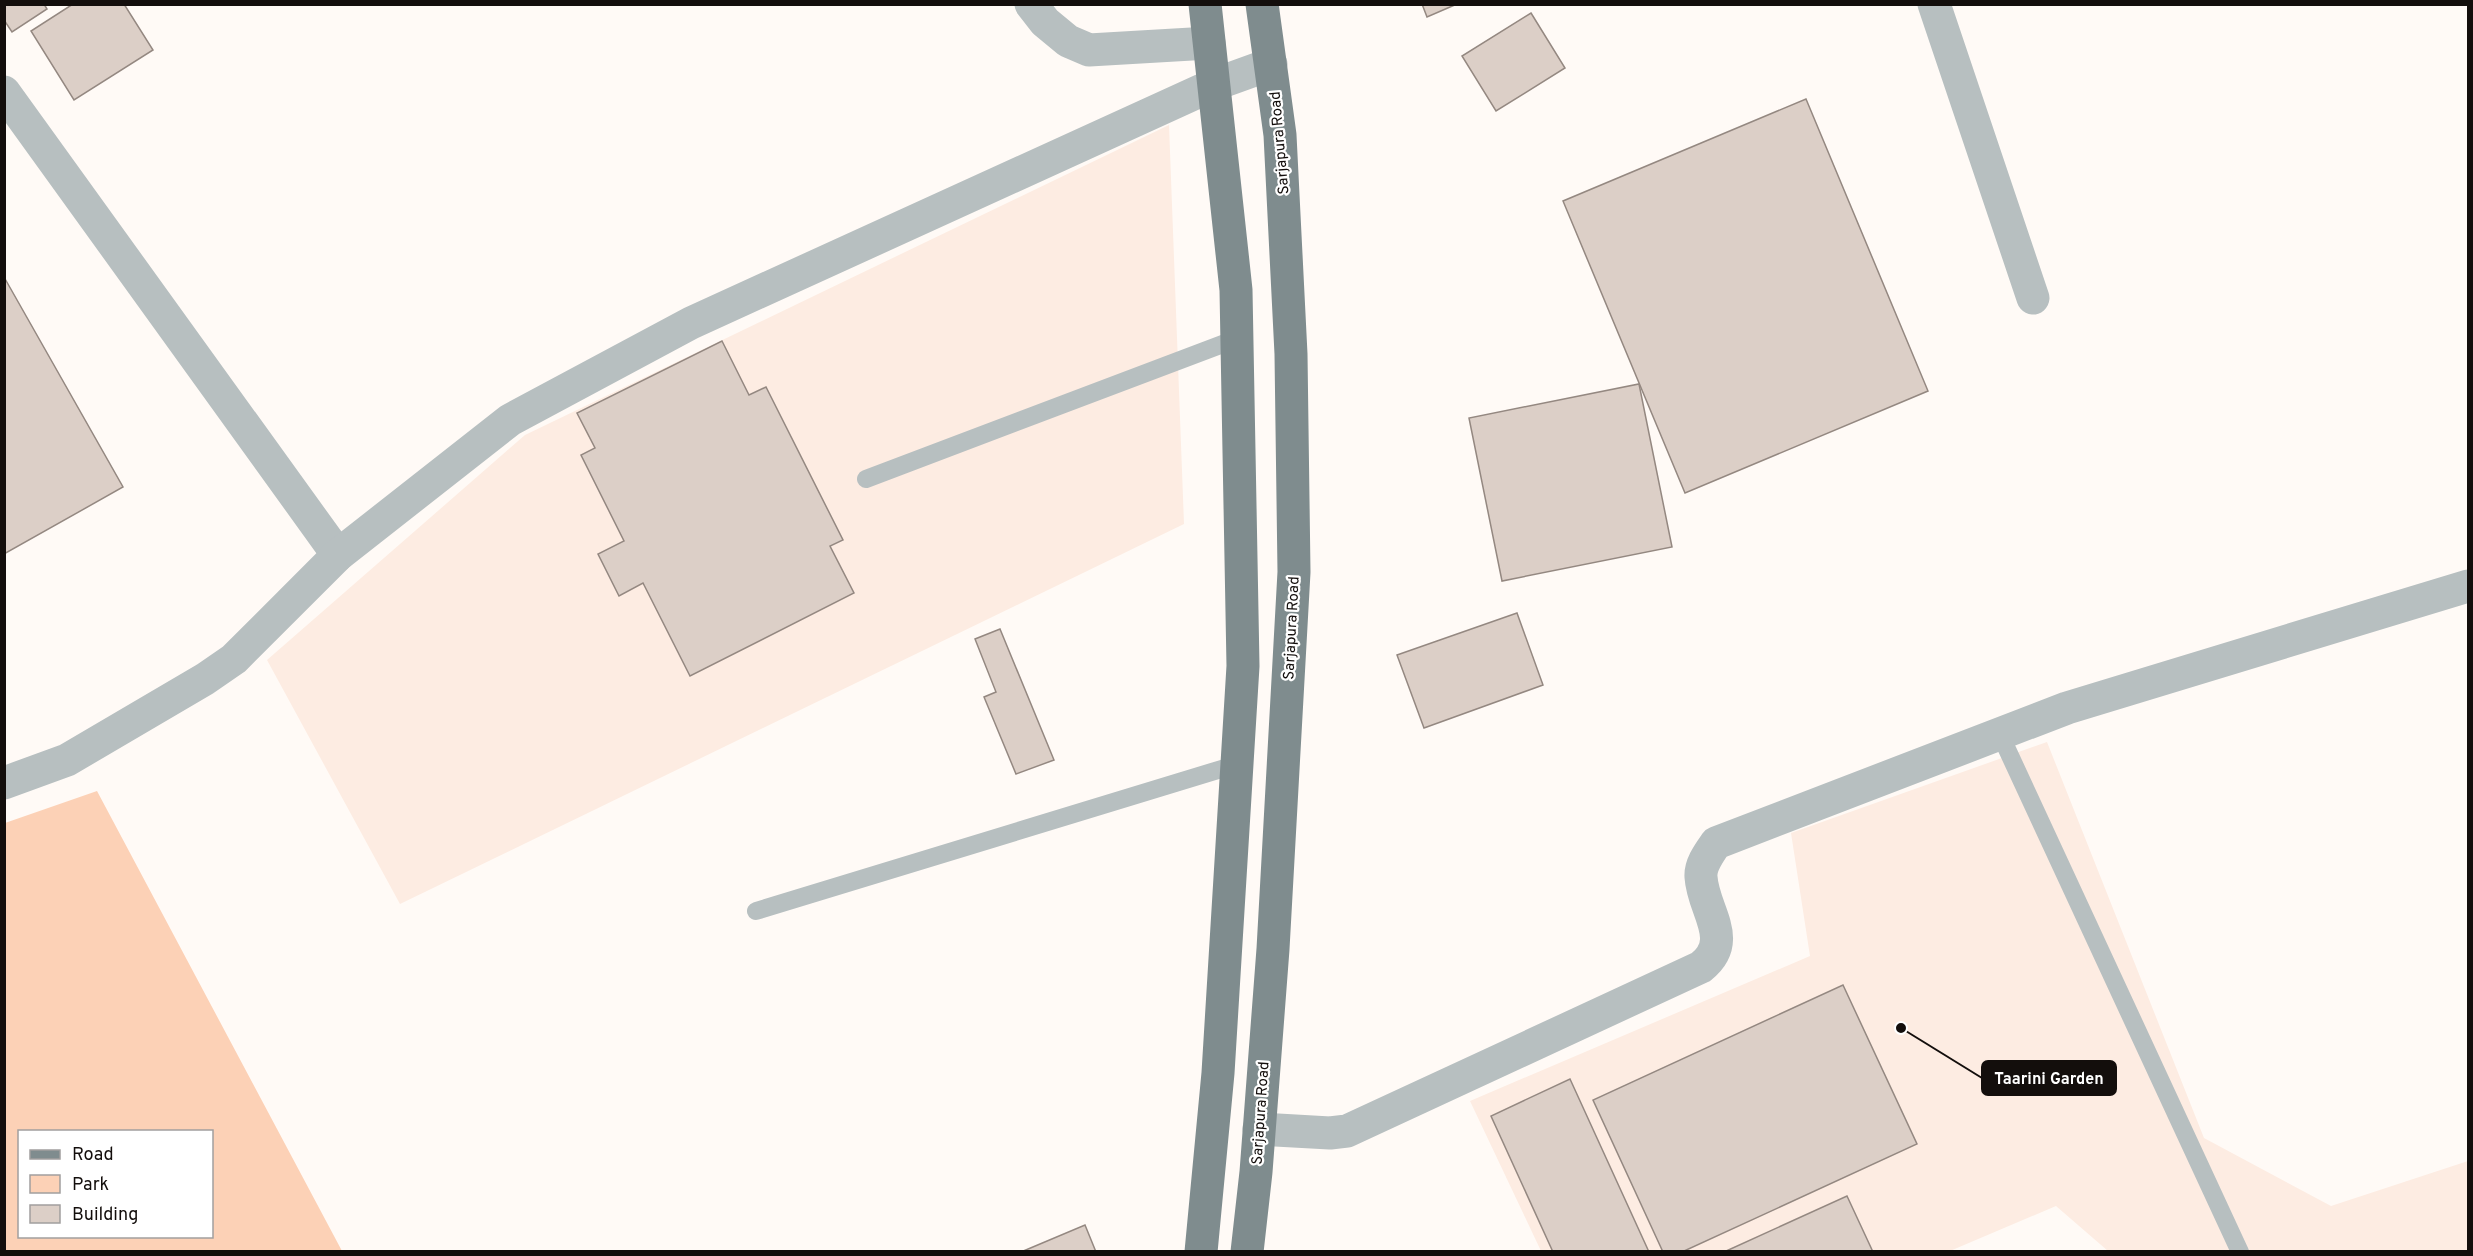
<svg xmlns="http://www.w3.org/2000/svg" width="2473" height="1256" font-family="Overpass,sans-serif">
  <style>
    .built { fill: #fdece2 }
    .green { fill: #fcd1b6; fill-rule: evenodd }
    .building { fill: #dccfc7; stroke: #948881; stroke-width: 1.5 }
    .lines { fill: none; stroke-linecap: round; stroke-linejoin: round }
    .lane { stroke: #b7bfc0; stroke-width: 18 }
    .street { stroke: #b7bfc0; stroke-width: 33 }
    .primary { stroke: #7f8c8e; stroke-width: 33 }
    .labels { text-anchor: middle; stroke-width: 4.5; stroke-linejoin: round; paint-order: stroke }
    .street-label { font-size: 15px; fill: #130e0c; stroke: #fff }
    .leader { fill: none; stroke: #130e0c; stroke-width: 2 }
    .callout-dot { fill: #130e0c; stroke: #fff; stroke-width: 2 }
    .callout { fill: #130e0c; stroke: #130e0c; stroke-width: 2 }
    .callout-label { font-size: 16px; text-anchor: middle; font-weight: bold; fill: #fff }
  </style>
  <rect width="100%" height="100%" fill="#fffaf6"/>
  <!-- built -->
  <g class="built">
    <polygon points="1169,125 1184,524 400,904 267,660 525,435"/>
    <polygon points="2047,742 2204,1138 2331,1206 2468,1161 2468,1251 2108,1251 2056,1206 1950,1251 1541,1251 1470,1101 1810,956 1791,833"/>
  </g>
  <!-- green -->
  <path class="green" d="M97 791 342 1251H5V823ZM20 1132H212V1236H20Z"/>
  <!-- building -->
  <g class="building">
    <polygon points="4,4 44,4 47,9 12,32 4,20"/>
    <polygon points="73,4 124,4 153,50 74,100 31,31"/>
    <polygon points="1422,4 1457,4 1427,17"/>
    <polygon points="1531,13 1565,68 1496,111 1462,56"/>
    <polygon points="1806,99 1928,391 1685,493 1563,201"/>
    <polygon points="4,277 123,487 4,554"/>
    <polygon points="722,341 749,395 766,387 843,540 830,546 854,593 690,676 643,583 619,596 598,554 624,541 581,455 595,448 577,413"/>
    <polygon points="1639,384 1672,547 1502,581 1469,418"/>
    <polygon points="1517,613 1543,685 1424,728 1397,655"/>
    <polygon points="1000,629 1054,760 1016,774 984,697 996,692 975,639"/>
    <polygon points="1843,985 1917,1144 1682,1252 1663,1252 1593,1100"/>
    <polygon points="1570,1079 1649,1252 1553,1252 1491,1116"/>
    <polygon points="1847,1196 1873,1252 1724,1252"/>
    <polygon points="1085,1225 1096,1252 1021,1252"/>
  </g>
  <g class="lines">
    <!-- lane -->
    <g class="lane">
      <polyline points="866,479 1236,339"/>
      <polyline points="2000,734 2240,1252"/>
      <polyline points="756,911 1238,764"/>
    </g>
    <!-- street -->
    <g class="street">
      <polyline points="1031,4 1045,22 1068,41 1089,50 1209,43"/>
      <polyline points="1934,4 2033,298"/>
      <polyline points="4,92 338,555"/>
      <polyline points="4,783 67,760 205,679 234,659 338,555 510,420 691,323 1213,85 1271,64"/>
      <path d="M1259 1129 1330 1133 1347 1131 1701 967C1735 940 1703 911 1701 877 1700 865 1709 853 1716 843L2067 708 2468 586"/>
    </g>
    <!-- primary -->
    <g class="primary">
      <polyline points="1201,1252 1218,1073 1243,666 1236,290 1205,4"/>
      <polyline points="1247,1252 1256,1172 1273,949 1294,572 1291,354 1280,135 1262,4"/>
    </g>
  </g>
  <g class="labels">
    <!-- street labels -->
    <g class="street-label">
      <text transform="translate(1279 143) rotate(-95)" y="5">Sarjapura Road</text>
      <text transform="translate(1291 628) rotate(-87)" y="5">Sarjapura Road</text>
      <text transform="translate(1260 1113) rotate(-86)" y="5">Sarjapura Road</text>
    </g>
  </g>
  <!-- callouts -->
  <path class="leader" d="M1901 1028L1982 1078"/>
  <circle class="callout-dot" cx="1901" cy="1028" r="6"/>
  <rect class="callout" x="1982" y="1061" width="134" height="34" rx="6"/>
  <g class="callout-label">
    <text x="2049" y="1084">Taarini Garden</text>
  </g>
  <!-- border -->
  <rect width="2473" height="1256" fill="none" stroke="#130e0c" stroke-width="12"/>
  <!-- legend -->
  <rect x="18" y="1130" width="195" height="108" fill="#ffffff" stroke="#a19f9e" stroke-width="1.5"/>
  <rect x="30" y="1150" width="30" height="9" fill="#7f8c8e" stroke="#a19f9e" stroke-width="1.5"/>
  <text x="72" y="1160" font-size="18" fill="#130e0c">Road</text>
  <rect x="30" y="1175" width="30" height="18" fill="#fcd1b6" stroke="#a19f9e" stroke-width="1.5"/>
  <text x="72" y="1190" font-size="18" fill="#130e0c">Park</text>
  <rect x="30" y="1205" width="30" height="18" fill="#dccfc7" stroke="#a19f9e" stroke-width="1.5"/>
  <text x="72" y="1220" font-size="18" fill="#130e0c">Building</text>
</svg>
